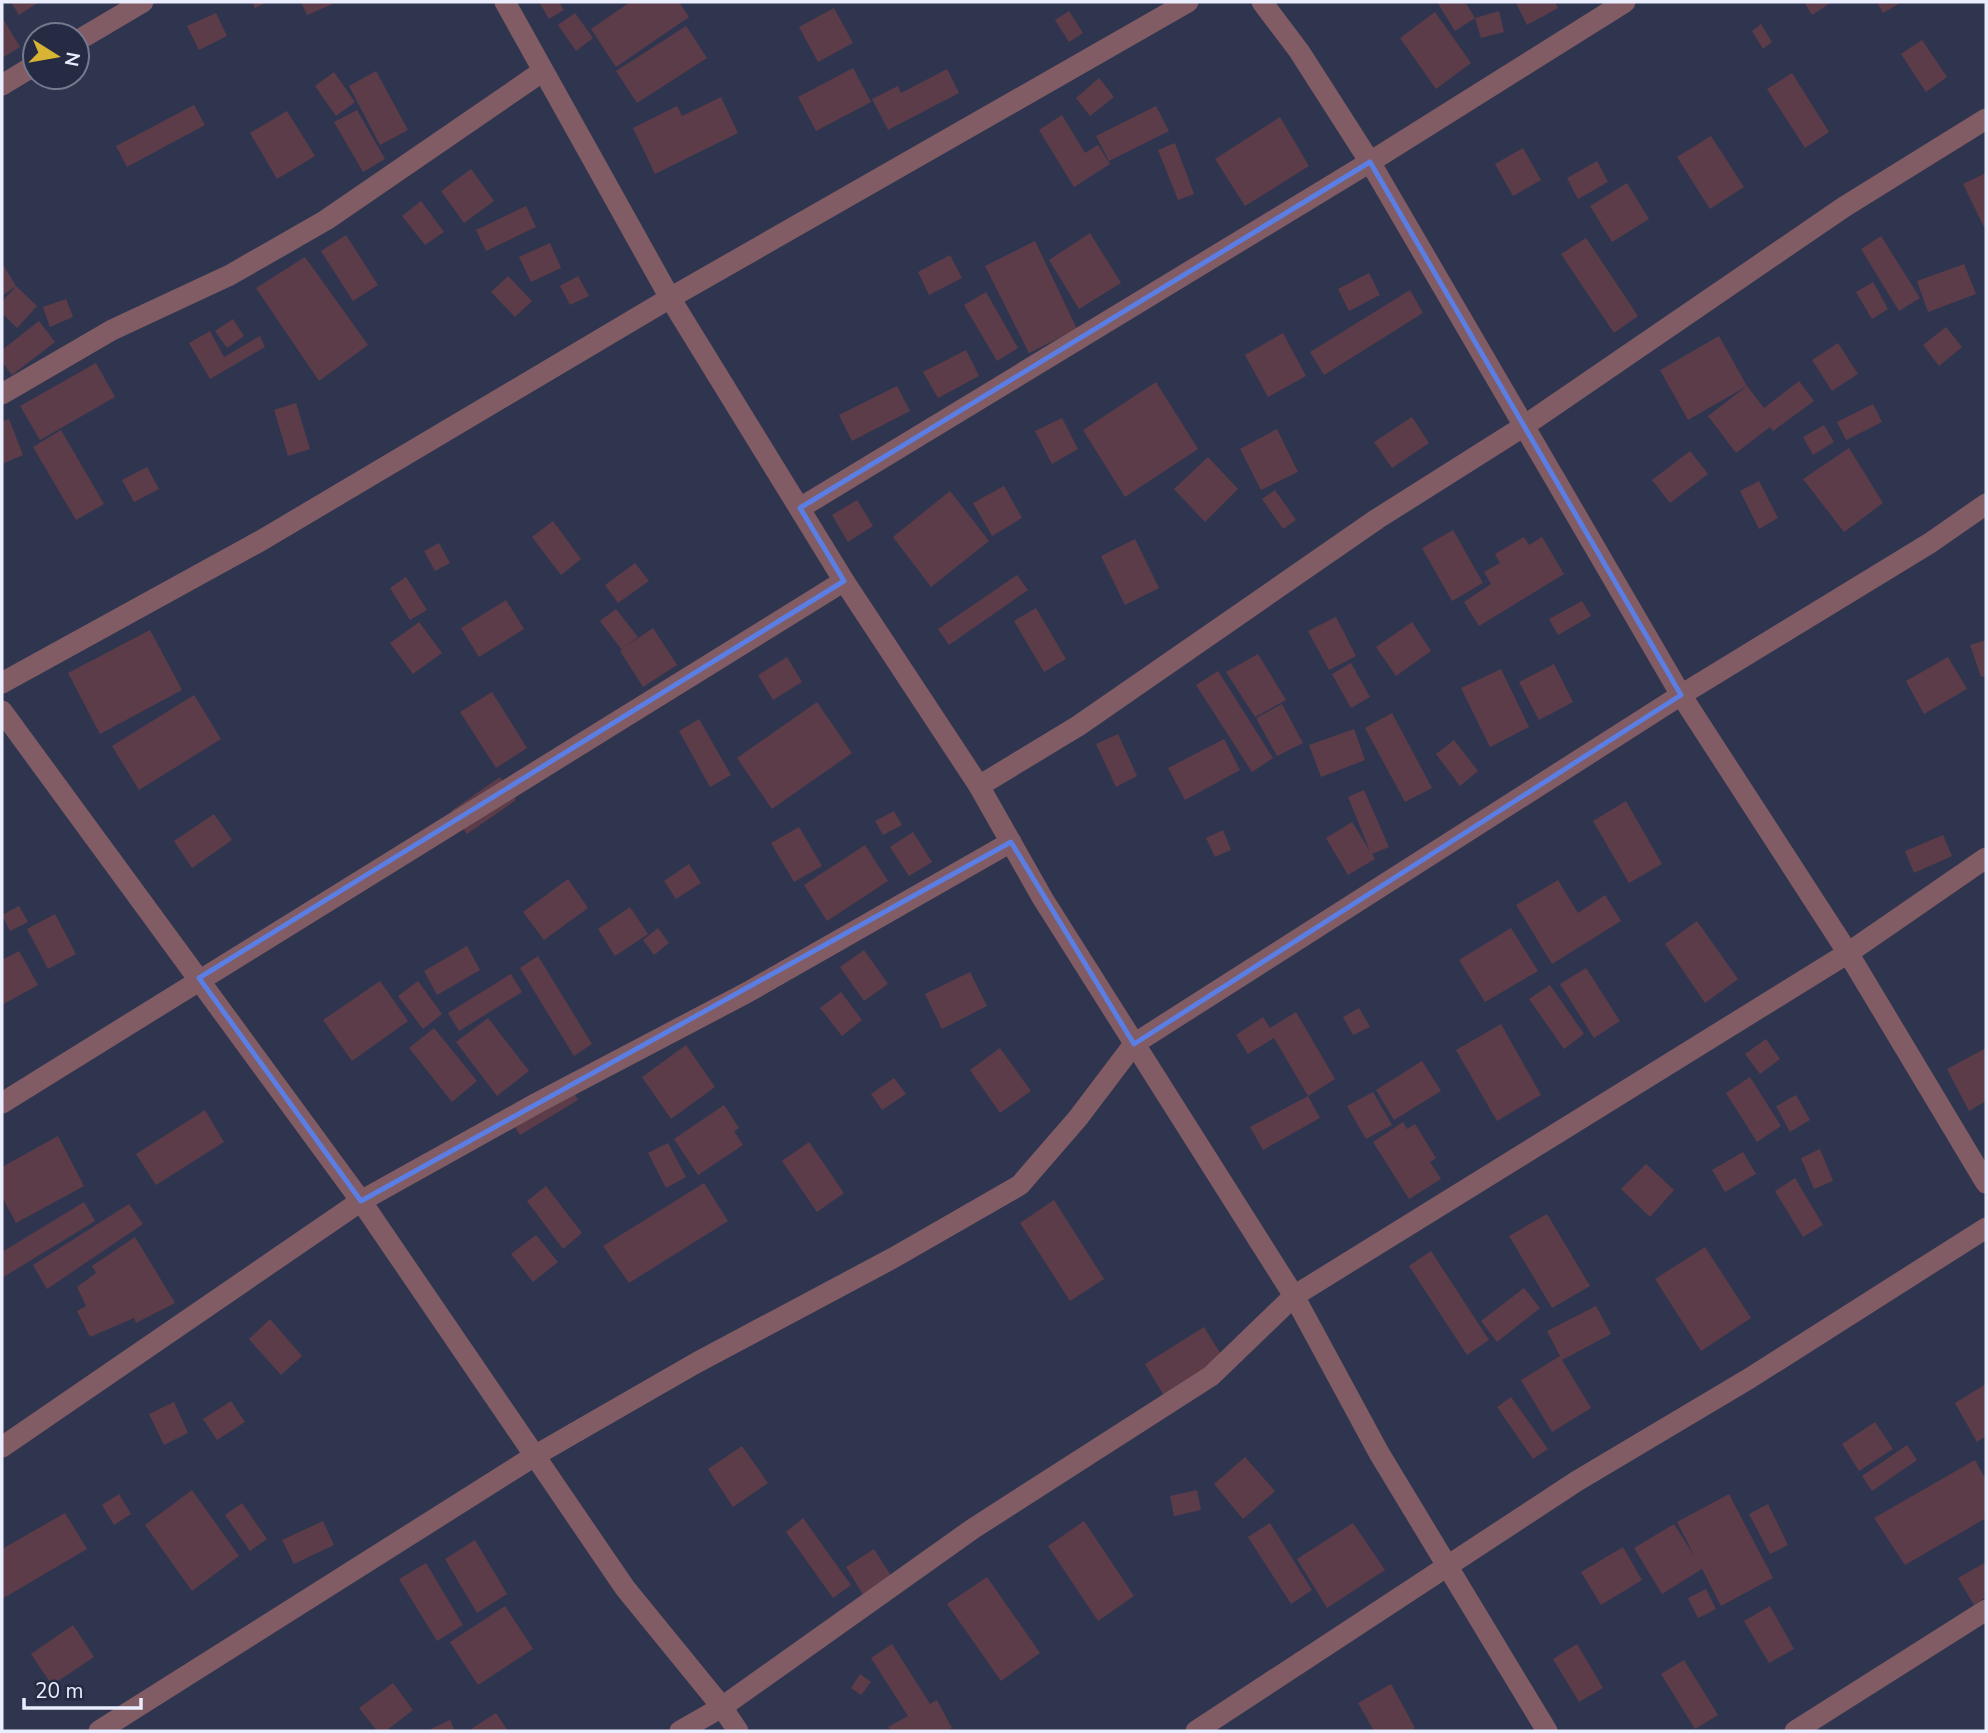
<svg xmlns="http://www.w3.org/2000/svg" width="1988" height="1733" font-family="'Nunito Sans',sans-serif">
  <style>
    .building { fill: #5b3c48 }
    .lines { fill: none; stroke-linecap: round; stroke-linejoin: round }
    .minor { stroke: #825c64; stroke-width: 21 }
    .marked { fill: none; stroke: #5a7ee3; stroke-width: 5; stroke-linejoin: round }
  </style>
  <rect width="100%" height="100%" fill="#30354f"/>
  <!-- building -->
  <g class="building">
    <polygon points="11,2 39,2 19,15"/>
    <polygon points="252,2 268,2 255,8"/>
    <polygon points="301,2 332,2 333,4 307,15"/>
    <polygon points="539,2 559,2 564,10 549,19"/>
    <polygon points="630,2 679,2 689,17 616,67 591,29"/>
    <polygon points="1437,2 1465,2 1475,18 1455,31"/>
    <polygon points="1519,2 1555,2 1558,8 1527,25 1516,3"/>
    <polygon points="1804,2 1832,2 1812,15"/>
    <polygon points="1877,2 1902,2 1883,13"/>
    <polygon points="834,8 853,43 818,62 799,27"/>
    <polygon points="1069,11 1083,33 1069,42 1055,20"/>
    <polygon points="1499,11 1504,32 1481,38 1475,18"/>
    <polygon points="1435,12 1471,63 1436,89 1400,38"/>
    <polygon points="216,13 227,36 199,50 187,26"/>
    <polygon points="575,13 593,38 576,51 558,25"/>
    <polygon points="2,17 20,47 2,58"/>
    <polygon points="1761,24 1772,42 1763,49 1752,31"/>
    <polygon points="686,26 707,58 637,103 616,71"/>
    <polygon points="1922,40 1947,77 1926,92 1901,54"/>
    <polygon points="853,68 871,102 816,131 798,97"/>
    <polygon points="947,69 959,93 888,130 872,99 898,86 901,93"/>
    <polygon points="376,71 408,130 380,145 349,86"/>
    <polygon points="334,72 355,102 336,116 315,86"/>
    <polygon points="1792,73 1829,132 1805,148 1767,89"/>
    <polygon points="1099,78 1114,97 1090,116 1076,98"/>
    <polygon points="721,97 738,133 655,174 633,128 677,106 682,116"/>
    <polygon points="194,105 205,125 127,167 116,146"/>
    <polygon points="1156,106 1169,131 1109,161 1096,136"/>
    <polygon points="357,110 385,159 363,172 334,122"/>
    <polygon points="287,111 315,156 277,179 250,133"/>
    <polygon points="1062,115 1085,153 1098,145 1110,164 1074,187 1039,130"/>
    <polygon points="1280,117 1309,166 1245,206 1215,159"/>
    <polygon points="1711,136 1744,187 1710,209 1677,157"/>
    <polygon points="1175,143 1194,194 1178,200 1158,150"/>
    <polygon points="1523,148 1541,180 1513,196 1495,164"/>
    <polygon points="1597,161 1608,182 1578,199 1567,178"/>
    <polygon points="471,169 494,201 464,223 441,191"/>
    <polygon points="1986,173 1986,231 1963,184"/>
    <polygon points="1627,183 1649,219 1612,242 1590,206"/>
    <polygon points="421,201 444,232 425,245 402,216"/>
    <polygon points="526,206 536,227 486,251 476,230"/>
    <polygon points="1090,233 1121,283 1079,309 1049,260"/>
    <polygon points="346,235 378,285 353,301 321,251"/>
    <polygon points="1881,236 1920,298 1899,311 1861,249"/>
    <polygon points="1586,238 1638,316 1614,333 1561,254"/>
    <polygon points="1035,241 1077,329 1029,353 985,266"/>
    <polygon points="550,243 561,268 531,282 519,257"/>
    <polygon points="950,255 962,278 929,295 918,272"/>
    <polygon points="305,257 368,345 319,381 256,288"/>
    <polygon points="2,263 16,286 37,306 17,328 2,313 2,302 16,286 2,296"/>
    <polygon points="1964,264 1976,294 1928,312 1917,281"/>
    <polygon points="1369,273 1380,295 1349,311 1338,289"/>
    <polygon points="508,276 532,301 515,317 491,292"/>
    <polygon points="578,276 589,296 570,305 560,286"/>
    <polygon points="1873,282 1888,309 1872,319 1856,292"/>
    <polygon points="1410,290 1423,313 1324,375 1310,352"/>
    <polygon points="986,292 1018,348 997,361 964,305"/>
    <polygon points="66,299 73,317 50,327 43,307"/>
    <polygon points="233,319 244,336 227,348 215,331"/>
    <polygon points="39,321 55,342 12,375 2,362 2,350"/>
    <polygon points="1946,327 1962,347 1939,366 1923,345"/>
    <polygon points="210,331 224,357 260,336 265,347 210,379 189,343"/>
    <polygon points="1283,333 1306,376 1268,397 1245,355"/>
    <polygon points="1719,336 1747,386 1764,408 1799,381 1814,401 1773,431 1770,427 1736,453 1708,416 1747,386 1688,420 1660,370"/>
    <polygon points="1838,343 1858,374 1832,391 1812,360"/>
    <polygon points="966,350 979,376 938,398 923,372"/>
    <polygon points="96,363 115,397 40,440 20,406"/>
    <polygon points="1156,382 1198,449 1125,497 1083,430"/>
    <polygon points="897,386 910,411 852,441 839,415"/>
    <polygon points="296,403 310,449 288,456 274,410"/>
    <polygon points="1873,404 1882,422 1846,440 1837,422"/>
    <polygon points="1412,417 1429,443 1392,468 1374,442"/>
    <polygon points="1062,418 1078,449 1052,464 1035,431"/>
    <polygon points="9,419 23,455 2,464 2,421"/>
    <polygon points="1824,425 1834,442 1813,455 1803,437"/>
    <polygon points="1277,429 1298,472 1261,490 1240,449"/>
    <polygon points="61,430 104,504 76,520 33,447"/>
    <polygon points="1849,448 1883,503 1844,532 1803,479"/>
    <polygon points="1690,451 1708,474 1670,503 1652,480"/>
    <polygon points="1208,457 1238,489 1205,522 1174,489"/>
    <polygon points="147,467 159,489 134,502 122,480"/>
    <polygon points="1759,481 1778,518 1759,529 1740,491"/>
    <polygon points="1004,486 1022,518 992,536 973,503"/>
    <polygon points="1275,490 1296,520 1283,529 1262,499"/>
    <polygon points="950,491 989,541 931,587 893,537"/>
    <polygon points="857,500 873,526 848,542 832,515"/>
    <polygon points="553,521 581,559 561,575 532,537"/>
    <polygon points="1453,530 1483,583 1452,601 1422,548"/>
    <polygon points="1524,537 1529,545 1542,537 1564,574 1479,626 1464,602 1491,584 1484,572 1500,563 1495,554"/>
    <polygon points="1135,539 1159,588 1125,605 1101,556"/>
    <polygon points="439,543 450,563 435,571 424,551"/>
    <polygon points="635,563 649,581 618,603 605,585"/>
    <polygon points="1017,575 1028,590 949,645 938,629"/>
    <polygon points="406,577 427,610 410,620 390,588"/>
    <polygon points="506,600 524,629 479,657 461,628"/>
    <polygon points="1582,601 1591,616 1558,635 1549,619"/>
    <polygon points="1036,608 1066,659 1044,672 1014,621"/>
    <polygon points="616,609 638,637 625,647 653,628 677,665 643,687 620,651 622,650 600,621"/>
    <polygon points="1336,617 1356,656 1329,670 1308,631"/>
    <polygon points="419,622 442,653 413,674 390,643"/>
    <polygon points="1412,622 1431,651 1396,676 1376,647"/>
    <polygon points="150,630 182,690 100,734 68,673"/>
    <polygon points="1986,640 1986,676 1981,677 1970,645"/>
    <polygon points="1258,654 1286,700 1255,717 1226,672"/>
    <polygon points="787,657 802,682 773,700 758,675"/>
    <polygon points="1948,657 1967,689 1924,714 1906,681"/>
    <polygon points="1351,663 1370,697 1351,708 1332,674"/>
    <polygon points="1554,664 1573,702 1539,720 1519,682"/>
    <polygon points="1501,669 1529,727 1490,747 1461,688"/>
    <polygon points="1218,671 1273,758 1252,772 1196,685"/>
    <polygon points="492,692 527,748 496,768 460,712"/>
    <polygon points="194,695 221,739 139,790 112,746"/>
    <polygon points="817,702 852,753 772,809 737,758"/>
    <polygon points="1282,704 1303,743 1277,756 1256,718"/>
    <polygon points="1392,713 1432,788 1405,802 1365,728"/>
    <polygon points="699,719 731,775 710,787 679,731"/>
    <polygon points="1354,729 1365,760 1321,777 1309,745"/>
    <polygon points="1118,734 1137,776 1116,787 1096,744"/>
    <polygon points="1224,739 1240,770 1185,800 1168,768"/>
    <polygon points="1454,740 1478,771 1460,786 1436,754"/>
    <polygon points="500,777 516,800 467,834 451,811"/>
    <polygon points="1364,790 1389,847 1372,854 1375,859 1348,875 1326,838 1352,822 1370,851 1348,797"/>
    <polygon points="1626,801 1662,864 1629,883 1593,821"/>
    <polygon points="894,811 902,825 883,835 875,821"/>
    <polygon points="214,814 232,840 192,868 174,841"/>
    <polygon points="799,827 822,866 794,882 771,843"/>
    <polygon points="1223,830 1231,850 1215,857 1206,838"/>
    <polygon points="913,832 932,862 909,876 890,847"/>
    <polygon points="1943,835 1952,856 1914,873 1905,851"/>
    <polygon points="865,845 888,881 827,921 804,885"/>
    <polygon points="689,864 701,883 676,899 664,881"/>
    <polygon points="568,879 588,908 544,940 523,912"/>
    <polygon points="1558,880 1578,913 1605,895 1621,921 1552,964 1516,905"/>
    <polygon points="19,906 28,922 10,931 2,915"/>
    <polygon points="630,907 648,934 615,956 598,929"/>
    <polygon points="55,914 76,954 48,969 27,929"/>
    <polygon points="1697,921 1738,979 1705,1003 1665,944"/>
    <polygon points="658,928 669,943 654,955 643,940"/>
    <polygon points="1511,928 1538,971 1485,1002 1459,960"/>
    <polygon points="467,946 480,970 437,995 424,971"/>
    <polygon points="864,950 888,984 864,1001 840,967"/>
    <polygon points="19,951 38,985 2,1005 2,960"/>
    <polygon points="538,956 592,1044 574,1056 520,968"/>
    <polygon points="1586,968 1620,1021 1594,1038 1560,984"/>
    <polygon points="970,972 987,1006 942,1029 925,994"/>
    <polygon points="511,974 522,992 459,1031 448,1013"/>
    <polygon points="380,981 408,1021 352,1061 323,1020"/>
    <polygon points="418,981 442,1014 423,1029 398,996"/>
    <polygon points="1550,985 1584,1034 1564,1049 1529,999"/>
    <polygon points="841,992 862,1020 842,1036 820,1008"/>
    <polygon points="1359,1008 1370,1027 1353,1035 1343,1017"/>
    <polygon points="1296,1012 1335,1079 1308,1096 1320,1118 1263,1150 1250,1127 1308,1096 1274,1038 1248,1054 1236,1035 1263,1017 1270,1028"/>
    <polygon points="488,1018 529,1071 497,1096 456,1042"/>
    <polygon points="1501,1024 1541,1095 1497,1121 1456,1050"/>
    <polygon points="434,1028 477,1081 452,1102 409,1048"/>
    <polygon points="1766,1039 1780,1059 1760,1074 1745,1054"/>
    <polygon points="686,1045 715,1087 671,1119 642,1077"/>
    <polygon points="1000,1048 1031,1091 1000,1113 970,1070"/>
    <polygon points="1986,1048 1986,1101 1969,1111 1947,1069"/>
    <polygon points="1422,1061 1441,1091 1394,1120 1376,1090"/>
    <polygon points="564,1077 578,1100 520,1135 506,1112"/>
    <polygon points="1750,1077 1781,1126 1757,1142 1726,1093"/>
    <polygon points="894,1078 906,1094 882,1110 871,1094"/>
    <polygon points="1373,1092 1392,1125 1366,1139 1347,1106"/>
    <polygon points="1796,1095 1810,1120 1790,1132 1776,1106"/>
    <polygon points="724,1105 739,1128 734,1131 743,1145 698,1175 674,1139"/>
    <polygon points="205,1110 224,1142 156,1185 136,1154"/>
    <polygon points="1403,1122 1407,1129 1415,1124 1436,1158 1430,1162 1441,1179 1409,1199 1373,1142"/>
    <polygon points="58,1136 84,1186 16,1223 2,1197 2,1167"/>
    <polygon points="809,1142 844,1193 817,1212 782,1161"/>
    <polygon points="668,1143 686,1177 666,1188 648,1153"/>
    <polygon points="1820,1149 1833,1181 1814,1189 1801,1158"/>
    <polygon points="1743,1152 1756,1174 1725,1192 1712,1170"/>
    <polygon points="1646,1164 1674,1190 1650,1217 1621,1189"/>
    <polygon points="1795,1178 1823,1225 1803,1237 1775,1191"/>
    <polygon points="704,1183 728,1221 629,1283 603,1246"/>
    <polygon points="546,1186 582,1233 563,1249 527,1201"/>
    <polygon points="1054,1200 1104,1279 1070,1301 1020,1223"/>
    <polygon points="84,1202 95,1221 2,1278 2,1252"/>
    <polygon points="129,1204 143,1224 47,1289 33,1265"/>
    <polygon points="1547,1214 1590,1286 1552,1308 1509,1236"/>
    <polygon points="536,1235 558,1262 533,1282 511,1254"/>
    <polygon points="135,1237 175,1303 136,1323 134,1318 90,1337 77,1311 86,1306 77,1287 96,1273 92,1266"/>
    <polygon points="1705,1247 1751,1318 1701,1351 1655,1279"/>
    <polygon points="1431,1251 1489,1340 1467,1355 1409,1266"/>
    <polygon points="1524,1288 1540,1308 1497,1342 1481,1321"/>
    <polygon points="1596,1306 1611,1334 1562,1360 1591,1408 1552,1432 1521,1380 1560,1356 1547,1331"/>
    <polygon points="270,1319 302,1356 281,1375 249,1339"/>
    <polygon points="1204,1327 1225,1361 1166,1399 1145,1364"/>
    <polygon points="1986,1384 1986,1436 1977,1442 1955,1403"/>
    <polygon points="1511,1397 1548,1449 1533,1459 1497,1407"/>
    <polygon points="231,1401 245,1422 217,1440 203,1419"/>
    <polygon points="174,1402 188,1433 164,1445 149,1414"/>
    <polygon points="1875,1422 1893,1449 1859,1471 1842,1444"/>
    <polygon points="1907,1445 1917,1460 1872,1491 1862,1476"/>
    <polygon points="742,1446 768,1483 733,1507 708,1469"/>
    <polygon points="1245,1457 1275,1491 1243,1519 1214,1484"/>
    <polygon points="1975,1460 1986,1480 1986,1518 1905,1565 1874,1518"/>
    <polygon points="192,1490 239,1556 192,1591 145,1525"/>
    <polygon points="1197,1490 1201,1510 1174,1516 1170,1496"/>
    <polygon points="119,1494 131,1514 114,1525 102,1505"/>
    <polygon points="1729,1494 1773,1578 1721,1606 1702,1569 1662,1594 1634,1548 1674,1524 1695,1557 1677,1522"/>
    <polygon points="242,1503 267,1539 250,1551 225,1515"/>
    <polygon points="1768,1504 1788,1545 1770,1554 1749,1514"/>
    <polygon points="65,1513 87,1549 2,1599 2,1549"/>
    <polygon points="803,1518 851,1585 833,1598 786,1532"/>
    <polygon points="323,1521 334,1545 294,1564 282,1540"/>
    <polygon points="1084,1521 1134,1596 1098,1621 1048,1546"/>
    <polygon points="1270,1523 1312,1590 1291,1604 1248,1537"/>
    <polygon points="1353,1523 1385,1570 1327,1608 1297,1559"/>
    <polygon points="475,1540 507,1594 477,1613 445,1559"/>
    <polygon points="1623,1547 1642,1580 1601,1605 1581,1572"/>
    <polygon points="874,1549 895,1582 867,1601 846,1567"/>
    <polygon points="1986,1562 1986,1597 1974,1605 1958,1578"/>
    <polygon points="426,1563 463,1625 437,1641 399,1579"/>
    <polygon points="987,1577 1040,1653 1001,1681 947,1604"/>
    <polygon points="1706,1589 1716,1609 1698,1618 1688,1598"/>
    <polygon points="505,1606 533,1649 478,1685 450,1642"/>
    <polygon points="1770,1606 1794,1649 1769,1663 1744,1621"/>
    <polygon points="73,1625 94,1657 52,1685 31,1654"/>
    <polygon points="892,1644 930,1704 937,1700 952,1728 946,1731 891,1731 888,1727 908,1716 871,1658"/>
    <polygon points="1577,1644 1603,1688 1579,1702 1553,1659"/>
    <polygon points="1684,1660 1718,1715 1695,1729 1661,1674"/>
    <polygon points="860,1674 871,1682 861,1695 851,1688"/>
    <polygon points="393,1683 413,1710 386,1731 377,1731 359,1708"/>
    <polygon points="1391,1684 1415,1728 1410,1731 1374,1731 1358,1703"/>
    <polygon points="496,1713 508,1731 472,1731 471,1729"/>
    <polygon points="450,1720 455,1731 427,1731"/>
  </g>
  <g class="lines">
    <!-- minor -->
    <g class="minor">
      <polyline points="505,2 670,298 844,581 979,786 1043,899 1294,1296 1379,1453 1547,1731"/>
      <polyline points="1262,2 1299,51 1370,162 1681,695 1848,953 1986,1183"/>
      <polyline points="77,41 143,2"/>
      <polyline points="2,85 35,65"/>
      <polyline points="2,394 112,330 230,275 326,220 543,71"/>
      <polyline points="800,508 1370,162 1625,2"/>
      <polyline points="2,683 262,540 670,298 1188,2"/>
      <polyline points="2,711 361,1201 625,1588 722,1707 738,1731"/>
      <polyline points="979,786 1078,726 1377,519 1524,426 1844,207 1986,119"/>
      <polyline points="2,1103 844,581"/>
      <polyline points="2,1447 361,1201 537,1103 748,992 1011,842"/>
      <polyline points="99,1731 536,1455 696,1363 893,1258 1020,1185 1078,1118 1134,1044 1681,695 1930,543 1986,504"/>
      <polyline points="680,1731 722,1707 974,1528 1211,1376 1294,1296 1848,953 1986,858"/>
      <polyline points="1196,1731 1577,1481 1750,1378 1986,1228"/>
      <polyline points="1795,1731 1986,1610"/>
    </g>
  </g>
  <!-- marked area -->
  <path class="marked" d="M1370 162 1681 695 1134 1044 1011 842 361 1201 199 978 844 581 800 508Z"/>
  <!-- border -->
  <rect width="1988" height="1733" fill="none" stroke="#e9edfe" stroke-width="7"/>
  <!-- north arrow -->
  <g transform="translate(56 56) rotate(101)"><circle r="33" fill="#262b44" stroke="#74798e" stroke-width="2"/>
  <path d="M0-5L12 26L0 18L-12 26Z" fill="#d7b434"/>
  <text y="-10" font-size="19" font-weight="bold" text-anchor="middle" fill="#e9edfe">N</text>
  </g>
  <!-- scale -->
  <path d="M24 1698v10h117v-10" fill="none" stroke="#e9edfe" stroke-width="3.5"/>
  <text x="35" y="1698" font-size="21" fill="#e9edfe" stroke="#262b44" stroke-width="5" paint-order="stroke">20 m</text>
</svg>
